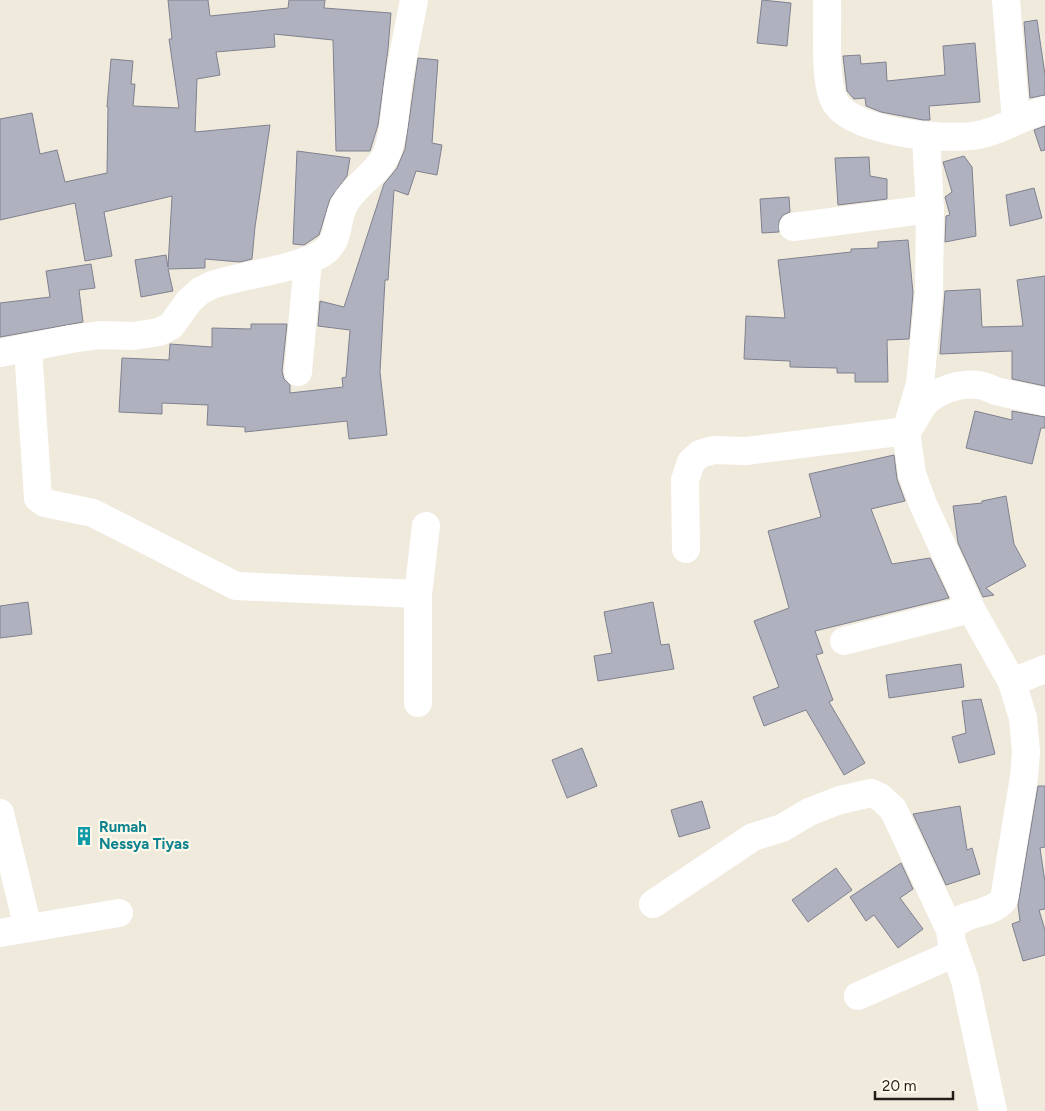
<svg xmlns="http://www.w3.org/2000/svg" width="1045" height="1111" font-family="Figtree,sans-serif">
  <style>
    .building { fill: #afb1bf; stroke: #80818e }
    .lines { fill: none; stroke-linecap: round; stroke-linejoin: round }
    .minor { stroke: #fff; stroke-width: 28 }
    .labels { text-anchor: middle; stroke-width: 4.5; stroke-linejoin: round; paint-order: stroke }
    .culture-label { font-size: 15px; font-weight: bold; fill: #0d838f; stroke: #fef8ea; text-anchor: start }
  </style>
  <rect width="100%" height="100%" fill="#f0eadd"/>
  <!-- building -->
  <g class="building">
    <polygon points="168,0 208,0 210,16 288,8 289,0 325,0 324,8 391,13 388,49 378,125 370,151 336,151 333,40 274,34 275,47 216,52 220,75 197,79 195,132 270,125 255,227 252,259 240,262 205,259 205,268 168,269 173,291 141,297 135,260 166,255 168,267 172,196 104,212 112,256 85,261 75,203 0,220 0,119 32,113 40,154 57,150 65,182 107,173 108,107 107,107 111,59 133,61 131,84 135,84 133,106 179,108 169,39 172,39"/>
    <polygon points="762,0 791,3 787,46 757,43"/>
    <polygon points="1037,20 1045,75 1045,95 1030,98 1024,22"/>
    <polygon points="975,43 980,102 929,106 930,120 923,120 881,112 866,106 865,98 854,99 847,91 843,56 860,55 861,64 886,62 887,81 945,75 943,46"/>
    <polygon points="418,58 438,60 432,143 442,145 437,175 416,171 408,195 394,190 388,280 385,280 380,372 387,435 349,439 347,421 245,432 245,427 207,425 208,405 162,403 162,414 119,412 122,358 169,360 170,344 212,347 212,328 251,329 251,324 287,324 282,371 284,379 290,385 290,393 343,387 342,378 346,377 350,330 318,326 320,301 344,307 384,184 397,168 405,149"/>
    <polygon points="1045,126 1045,150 1041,151 1034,130"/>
    <polygon points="297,151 350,158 347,176 330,199 319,235 304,245 293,244"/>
    <polygon points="964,156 972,167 976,236 945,242 946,216 950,215 945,197 952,192 943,162"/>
    <polygon points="869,157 870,176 887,179 887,199 838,205 835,158"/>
    <polygon points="1034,188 1042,218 1010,226 1006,195"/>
    <polygon points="789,197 790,212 783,215 779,221 779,232 762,233 760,199"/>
    <polygon points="908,240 913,293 909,339 887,340 888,382 855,382 855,373 837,373 837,368 790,367 790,361 744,359 746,316 785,318 778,260 851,252 851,249 878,248 878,242"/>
    <polygon points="91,264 95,288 79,290 83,322 0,337 0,303 50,297 46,271"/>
    <polygon points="1045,276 1045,386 1012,379 1012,351 940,354 945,291 980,289 982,327 1023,326 1017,280"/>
    <polygon points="975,411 1012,420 1012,411 1045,417 1045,428 1041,428 1032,464 966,448"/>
    <polygon points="894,455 897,479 905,501 871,509 892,564 930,558 949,598 815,631 823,653 816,655 833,700 829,702 865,763 844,775 806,710 764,726 753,697 779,687 754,621 789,608 768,531 821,517 809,474"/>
    <polygon points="1006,496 1014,544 1026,566 986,588 994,595 983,597 958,543 953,506 982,503 982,501"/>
    <polygon points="28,602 32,634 0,638 0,606"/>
    <polygon points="653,602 661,645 669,644 674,669 598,681 594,656 612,653 604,612"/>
    <polygon points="961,664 964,687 889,698 886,675"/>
    <polygon points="981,699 995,754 959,763 952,737 966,733 962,701"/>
    <polygon points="582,748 597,786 567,798 552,760"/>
    <polygon points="1038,786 1045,786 1045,847 1040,848 1045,882 1045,909 1039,910 1045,930 1045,955 1023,961 1012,924 1020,921 1018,905"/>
    <polygon points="702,801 710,828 679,837 671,810"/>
    <polygon points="960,806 967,850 972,848 980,874 946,885 913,814"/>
    <polygon points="901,863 913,889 900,898 923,929 898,948 874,915 866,921 850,897"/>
    <polygon points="836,868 852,890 808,922 792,900"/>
  </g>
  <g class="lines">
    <!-- minor -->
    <g class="minor">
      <path d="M827 0C828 27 824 75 833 98 846 133 946 141 978 135 1002 131 1022 116 1045 110"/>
      <polyline points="1006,0 1016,120"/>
      <path d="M926 137 930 209 929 292 920 384 906 431 912 474 923 504 971 609 1012 682 1023 718 1026 752 1024 777 1004 899C991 917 961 910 950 930L952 943 965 980 993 1111"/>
      <polyline points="793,227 930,209"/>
      <polyline points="28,349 38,498 45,503 93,513 236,586 418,594"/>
      <path d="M0 353 71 339 100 335 133 336 159 332 171 326 189 301 200 291 212 285C243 275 296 269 321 254 341 242 335 223 344 205 354 185 378 174 387 153 395 131 395 108 398 86 402 57 409 28 414 0"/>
      <polyline points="298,372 308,260"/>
      <path d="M686 549 685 480 691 462 700 454 713 450 746 451 906 431C916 422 918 408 928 400 941 389 961 383 978 385 984 385 990 389 996 391 1012 395 1029 398 1045 402"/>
      <polyline points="844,641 971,609"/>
      <polyline points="1012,682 1045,669"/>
      <polyline points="418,703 418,594 426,526"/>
      <polyline points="0,813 28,928"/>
      <polyline points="653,904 753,837 782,828 809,812 840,800 871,793 880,797 893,809 950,930"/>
      <polyline points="0,933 119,913"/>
      <polyline points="858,996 955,953"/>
    </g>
  </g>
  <!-- icons -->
  <defs>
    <g id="building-bare" transform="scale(1.5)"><path d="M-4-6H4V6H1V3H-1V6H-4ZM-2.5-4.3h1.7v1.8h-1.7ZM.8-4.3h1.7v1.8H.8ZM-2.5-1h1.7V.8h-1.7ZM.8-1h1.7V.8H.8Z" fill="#0f9aa8" stroke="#fef8ea" stroke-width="2.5" paint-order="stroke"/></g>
  </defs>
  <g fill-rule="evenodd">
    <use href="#building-bare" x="84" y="836"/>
  </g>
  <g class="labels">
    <!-- culture labels -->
    <g class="culture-label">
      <text x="99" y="832">Rumah<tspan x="99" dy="17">Nessya Tiyas</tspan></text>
    </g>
  </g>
  <!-- scale -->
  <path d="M875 1091v8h78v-8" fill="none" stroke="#201e19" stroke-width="2.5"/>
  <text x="882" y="1091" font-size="15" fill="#201e19" stroke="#fef8ea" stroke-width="4" paint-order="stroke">20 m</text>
</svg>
